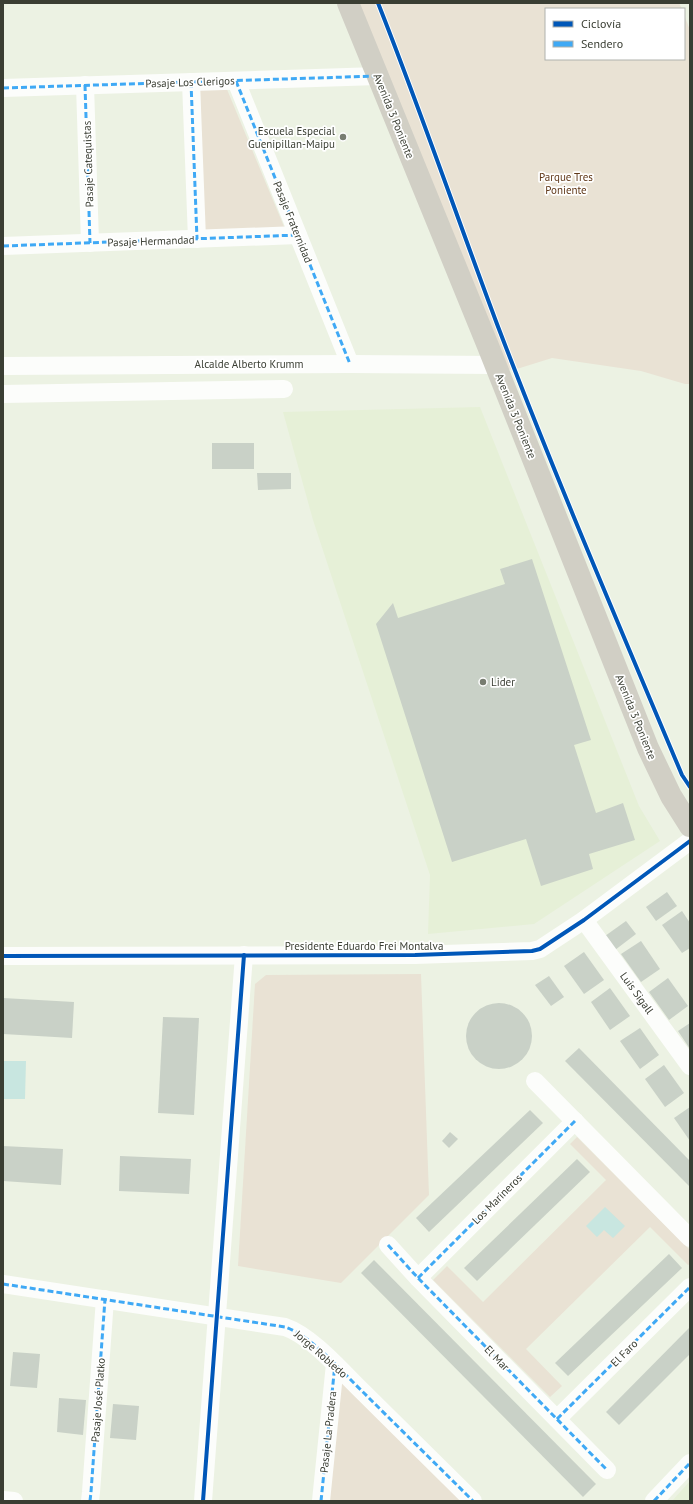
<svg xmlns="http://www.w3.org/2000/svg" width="693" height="1504" font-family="'PT Sans',sans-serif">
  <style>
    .built { fill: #e6f0d7 }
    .green { fill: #e9e2d4 }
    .water { fill: #c8e6e0 }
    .building { fill: #c9d1c7 }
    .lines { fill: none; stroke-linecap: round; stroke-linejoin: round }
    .minor { stroke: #fcfdfb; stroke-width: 18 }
    .major { stroke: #d1cfc5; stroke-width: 22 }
    .quiet { stroke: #3fa9f5; stroke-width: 3; stroke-dasharray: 6 3; stroke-linecap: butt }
    .cycleway-casing { stroke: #fff; stroke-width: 6 }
    .cycleway { stroke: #0057b8; stroke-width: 4 }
    .poi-dot { fill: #787d71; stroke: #fff; stroke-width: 1.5 }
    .labels { text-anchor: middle; stroke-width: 3.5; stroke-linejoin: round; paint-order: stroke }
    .street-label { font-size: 11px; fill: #3a3e33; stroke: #fff }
    .poi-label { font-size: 11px; fill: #3a3e33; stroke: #fff; text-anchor: end }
    .park-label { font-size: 11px; fill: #603818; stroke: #fff }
  </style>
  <rect width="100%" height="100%" fill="#ecf2e3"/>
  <!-- built -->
  <g class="built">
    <polygon points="480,407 639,806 660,841 534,924 428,934 430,875 313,520 283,412"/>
    <polygon points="690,1481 690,1501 672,1501"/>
  </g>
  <!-- green -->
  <g class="green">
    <polygon points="359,3 679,3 682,9 546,9 546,59 684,59 684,15 690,30 690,384 685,384 641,371 552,358 520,368 508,370"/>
    <polygon points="226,87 285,229 204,232 200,88"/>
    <polygon points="421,974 429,1195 341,1283 238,1266 255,984 266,975"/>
    <polygon points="577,1137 690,1250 690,1264 688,1265 650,1227 526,1349 562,1386 550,1397 433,1280 447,1266 483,1302 606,1180 570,1144"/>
    <polygon points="343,1383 461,1501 325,1501 336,1386"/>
  </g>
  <!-- water -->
  <g class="water">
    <polygon points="3,1061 26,1061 25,1099 3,1099"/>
    <polygon points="605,1207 625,1226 613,1238 604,1230 597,1237 586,1226"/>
  </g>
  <!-- building -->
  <g class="building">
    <rect x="212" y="443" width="42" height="26"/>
    <polygon points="257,473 291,473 291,489 258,490"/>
    <polygon points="532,559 591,740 574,745 596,813 623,803 635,840 589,854 593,869 541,886 526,839 452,862 376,624 393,603 398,618 505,584 500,569"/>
    <polygon points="667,892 677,906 656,921 646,907"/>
    <polygon points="682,911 690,923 690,948 682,953 662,925"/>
    <polygon points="626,921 636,934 615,950 605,936"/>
    <polygon points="641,941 660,969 641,982 621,954"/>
    <polygon points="584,952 604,980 584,994 564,966"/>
    <polygon points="549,976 564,997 551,1006 535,985"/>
    <polygon points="668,978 688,1006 669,1020 649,992"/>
    <polygon points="610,988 630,1016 610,1030 591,1002"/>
    <polygon points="3,998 74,1002 72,1038 3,1034"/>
    <circle cx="499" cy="1036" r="33"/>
    <polygon points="163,1017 199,1018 194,1115 158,1113"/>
    <polygon points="690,1023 690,1049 678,1031"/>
    <polygon points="640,1028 659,1055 640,1069 620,1041"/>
    <polygon points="579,1048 690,1161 690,1187 565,1061"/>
    <polygon points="664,1065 684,1093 665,1107 645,1079"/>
    <polygon points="690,1107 690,1141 674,1118"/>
    <polygon points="530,1110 543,1123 429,1232 416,1218"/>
    <polygon points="450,1132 458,1139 449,1148 442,1141"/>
    <polygon points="3,1146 63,1149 61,1185 3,1181"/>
    <polygon points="120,1156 191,1159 189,1194 119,1191"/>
    <polygon points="577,1159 590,1172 477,1281 464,1268"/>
    <polygon points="669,1254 682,1268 568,1376 555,1363"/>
    <polygon points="374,1260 596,1484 583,1497 361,1273"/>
    <polygon points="690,1327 690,1354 619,1425 606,1412"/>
    <polygon points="13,1352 40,1354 37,1388 10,1386"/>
    <polygon points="59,1398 86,1400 83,1435 57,1432"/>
    <polygon points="113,1404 139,1406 136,1440 110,1438"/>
  </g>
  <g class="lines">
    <!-- minor -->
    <g class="minor">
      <polyline points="236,81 350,364"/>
      <polyline points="191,82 197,239"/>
      <polyline points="85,85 90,243"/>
      <polyline points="3,88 378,76"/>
      <polyline points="3,246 298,235"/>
      <polyline points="3,366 350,364 495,365"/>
      <polyline points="3,394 284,389"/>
      <polyline points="584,920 690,1066"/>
      <polyline points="3,956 415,955 532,951 540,949 584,920 690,841"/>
      <polyline points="535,1081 690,1238"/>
      <polyline points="388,1245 418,1278 607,1470"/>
      <polyline points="418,1278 575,1121"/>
      <path d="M3 1284 285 1327C312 1336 343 1373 364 1393 400 1429 437 1465 473 1501"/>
      <polyline points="557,1419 690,1287"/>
      <polyline points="3,1500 14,1501"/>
      <polyline points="90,1501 91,1492 105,1299"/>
      <polyline points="203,1501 244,955"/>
      <polyline points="321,1501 335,1364"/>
      <polyline points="654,1501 690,1463"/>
    </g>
    <!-- major -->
    <polyline class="major" points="348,3 488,346 648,748 671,796 690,826"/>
    <!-- quiet -->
    <g class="quiet">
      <polyline points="236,81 350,364"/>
      <polyline points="191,82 197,239"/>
      <polyline points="85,85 90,243"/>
      <polyline points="3,88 378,76"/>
      <polyline points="3,246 298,235"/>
      <polyline points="388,1245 418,1278 607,1470"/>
      <polyline points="418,1278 575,1121"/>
      <path d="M3 1284 285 1327C312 1336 343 1373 364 1393 400 1429 437 1465 473 1501"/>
      <polyline points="557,1419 690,1287"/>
      <polyline points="90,1501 91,1492 105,1299"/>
      <polyline points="321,1501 335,1364"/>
      <polyline points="654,1501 690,1463"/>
    </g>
    <!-- cycleway casing -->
    <g class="cycleway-casing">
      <g id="cycleway">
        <path d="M378 3C420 109 457 217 497 324 555 476 619 625 682 775L690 787"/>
        <polyline points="3,956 415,955 532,951 540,949 584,920 690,841"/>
        <polyline points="203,1501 244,955"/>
      </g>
    </g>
    <!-- cycleway -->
    <use href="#cycleway" class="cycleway"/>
  </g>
  <!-- markers -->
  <g class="poi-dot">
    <circle cx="343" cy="137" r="4"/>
    <circle cx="483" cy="682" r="4"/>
  </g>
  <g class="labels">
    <!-- street labels -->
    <g class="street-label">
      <text transform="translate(190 82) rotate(-2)" y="4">Pasaje Los Clerigos</text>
      <text transform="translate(394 116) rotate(68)" y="4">Avenida 3 Poniente</text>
      <text transform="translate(88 164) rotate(-92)" y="4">Pasaje Catequistas</text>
      <text transform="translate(293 222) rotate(68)" y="4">Pasaje Fraternidad</text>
      <text transform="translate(151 241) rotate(-2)" y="4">Pasaje Hermandad</text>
      <text x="249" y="368">Alcalde Alberto Krumm</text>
      <text transform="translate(516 416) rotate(68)" y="4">Avenida 3 Poniente</text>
      <text transform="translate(636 717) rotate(68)" y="4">Avenida 3 Poniente</text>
      <text x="364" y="950">Presidente Eduardo Frei Montalva</text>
      <text transform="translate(637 993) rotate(54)" y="4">Luis Sigall</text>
      <text transform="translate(497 1199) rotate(-45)" y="4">Los Marineros</text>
      <text transform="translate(624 1353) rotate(-45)" y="4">El Faro</text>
      <text transform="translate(321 1354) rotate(41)" y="4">Jorge Robledo</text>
      <text transform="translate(497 1358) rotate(46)" y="4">El Mar</text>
      <text transform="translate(98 1400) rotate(-86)" y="4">Pasaje José Platko</text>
      <text transform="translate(328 1432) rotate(-84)" y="4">Pasaje La Pradera</text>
    </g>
    <!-- poi labels -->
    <g class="poi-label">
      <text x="335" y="135">Escuela Especial<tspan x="335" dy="13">Guenipillan-Maipu</tspan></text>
      <text x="491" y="686" text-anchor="start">Lider</text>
    </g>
    <!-- park labels -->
    <g class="park-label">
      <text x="566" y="181">Parque Tres<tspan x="566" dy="13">Poniente</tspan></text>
    </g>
  </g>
  <!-- border -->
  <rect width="693" height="1504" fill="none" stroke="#3a3e33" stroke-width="8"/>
  <!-- legend -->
  <rect x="545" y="8" width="140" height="52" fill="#ffffff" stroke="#b0b2ad"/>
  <rect x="553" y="21" width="20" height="6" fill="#0057b8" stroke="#b0b2ad"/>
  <text x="581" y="28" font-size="12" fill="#3a3e33">Ciclovía</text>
  <rect x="553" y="41" width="20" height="6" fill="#3fa9f5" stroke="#b0b2ad"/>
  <text x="581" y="48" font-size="12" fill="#3a3e33">Sendero</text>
</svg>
